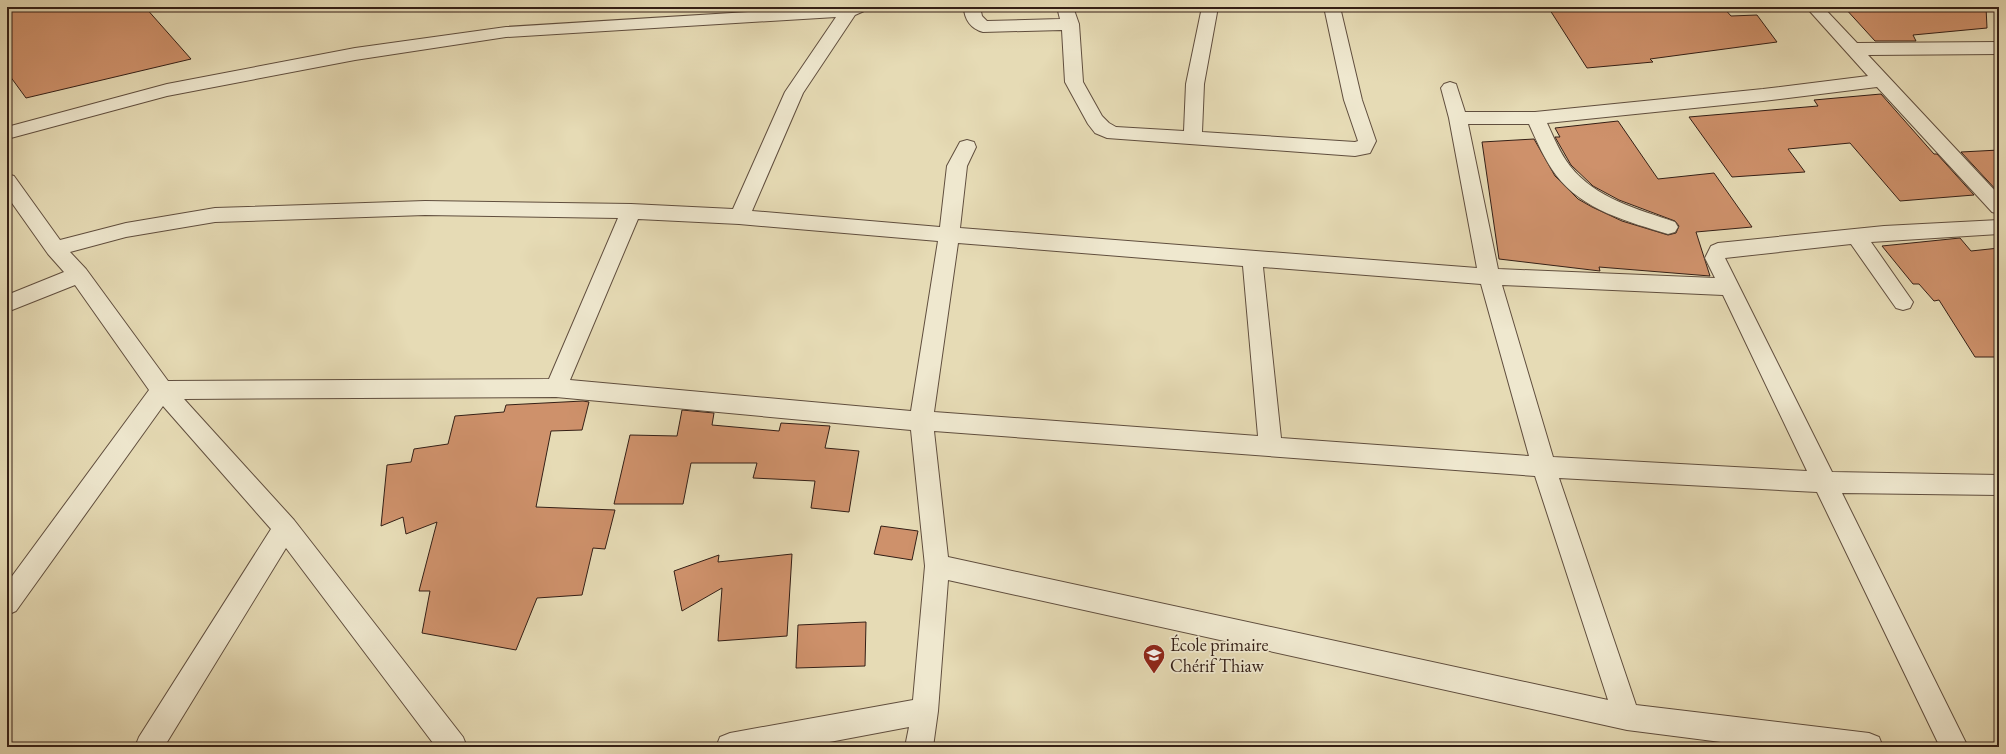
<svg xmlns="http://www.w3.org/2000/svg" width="2006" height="754" font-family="'EB Garamond',serif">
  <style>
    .building { fill: #ce916b; stroke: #341f16 }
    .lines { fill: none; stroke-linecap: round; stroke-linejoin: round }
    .minor-casing { stroke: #604e3e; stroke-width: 2 }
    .minor { fill: #efe8cf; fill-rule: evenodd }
    .labels { text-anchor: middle; stroke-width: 3.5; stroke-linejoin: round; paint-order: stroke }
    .poi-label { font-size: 18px; fill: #341f16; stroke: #efe8cf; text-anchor: start }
  </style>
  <rect width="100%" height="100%" fill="#e6dbb5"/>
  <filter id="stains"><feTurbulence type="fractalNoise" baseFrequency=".005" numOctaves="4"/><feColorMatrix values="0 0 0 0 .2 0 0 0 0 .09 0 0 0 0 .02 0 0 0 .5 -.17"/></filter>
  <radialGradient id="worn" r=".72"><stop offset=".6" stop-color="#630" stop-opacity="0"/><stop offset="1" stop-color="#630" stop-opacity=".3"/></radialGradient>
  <!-- building -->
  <g class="building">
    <polygon points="7,7 145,7 191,59 26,98 7,72"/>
    <polygon points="1548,7 1723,7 1731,16 1757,15 1777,42 1650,59 1653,62 1587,68"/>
    <polygon points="1844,7 1986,7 1987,28 1913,35 1916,41 1875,41"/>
    <polygon points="1881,94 1934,154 1937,154 1974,195 1900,201 1850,143 1788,149 1805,172 1732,177 1689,117 1818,106 1814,100"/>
    <polygon points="1618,121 1658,179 1714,173 1752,227 1696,232 1710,276 1599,267 1600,271 1499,259 1482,142 1534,139 1555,176 1578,199 1592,207 1622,221 1668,235 1676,233 1679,226 1675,221 1619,200 1593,186 1571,165 1555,137 1560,137 1555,128"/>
    <polygon points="1999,150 1999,193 1961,152"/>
    <polygon points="1960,238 1971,251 1999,248 1999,357 1975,357 1939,300 1934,301 1919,284 1913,284 1882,246"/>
    <polygon points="583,401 589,402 582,430 551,431 536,507 615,510 605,549 593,548 582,595 537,598 516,650 422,633 430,591 419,591 437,522 406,534 403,517 381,526 387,465 411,462 414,449 448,444 455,416 504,412 506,405"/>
    <polygon points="682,410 714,413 712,425 779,431 781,423 830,426 825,448 859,451 849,512 811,508 815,481 753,478 757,463 691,463 683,504 614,504 630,435 677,436"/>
    <polygon points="881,526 918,531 912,560 874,554"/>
    <polygon points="792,554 787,636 718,641 722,588 682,611 674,571 719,555 718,562"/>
    <polygon points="866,622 865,666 796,668 798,625"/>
  </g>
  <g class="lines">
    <!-- minor casing -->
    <g class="minor-casing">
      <g id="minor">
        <path d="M828 7H866L864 11 855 15 803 93 752 211 940 227 947 166 960 142 967 140 974 142 976 147 967 166 960 228 1477 268 1449 118 1441 88 1444 84 1450 82 1456 84 1465 112H1535L1763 89 1868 76 1806 7H1823L1857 43 1999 42V54L1868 55 1999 195V214L1992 212 1877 87 1763 101 1547 123C1554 138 1560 153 1570 166 1596 199 1638 209 1675 222L1678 227 1675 232 1668 234C1629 222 1582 210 1556 175 1545 160 1537 142 1529 124H1468L1498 269 1715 278 1705 258 1711 246 1718 243 1884 226 1999 220V234L1871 242 1913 302 1910 308 1903 310 1896 308 1851 244 1725 258 1832 472 1999 475V495L1842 493 1968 747H1940L1817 492 1559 478 1636 705 1869 733 1879 737 1883 747H1760L1627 730 948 580 938 711 933 747H905L909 727 803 747H716L720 737 730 733 913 700 925 566 911 430 556 397 184 399 294 520 463 737 467 747H436L286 548 164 747H135L139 737 271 529 163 406 16 611 7 615V583L149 390 75 285 7 312V295L64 272 48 254 7 196V174L14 176 60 240 126 223 215 208 425 201 631 204 733 209 785 92 836 17 506 37 355 60 167 96 7 139V127L167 84 355 48 506 27ZM425 215 618 218 549 379 168 381 86 269 70 252 126 237 215 222ZM638 219 739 224 938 241 911 411 570 380ZM958 243 1243 266 1258 436 934 412ZM1263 267 1481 284 1529 456 1281 438ZM1502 285 1723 295 1807 471 1553 457ZM934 431 1535 476 1608 700 948 557Z"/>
        <path d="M964 7H980L982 16 987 21 1060 19 1057 7H1073L1079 24 1083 82 1102 116 1109 123 1116 127 1184 131 1186 84 1202 7H1218L1204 84 1202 132 1355 142 1358 141 1344 100 1324 7H1340L1362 100 1376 141 1370 153 1355 156 1107 138 1095 133 1088 124 1065 82 1062 30 983 32C971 29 964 19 964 7Z"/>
      </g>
    </g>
    <!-- minor -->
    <use href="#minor" class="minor"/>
  </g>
  <!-- icons -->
  <defs>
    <g id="school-pin" transform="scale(1.15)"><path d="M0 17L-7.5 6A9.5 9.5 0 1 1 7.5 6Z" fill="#8f2418" stroke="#efe8cf"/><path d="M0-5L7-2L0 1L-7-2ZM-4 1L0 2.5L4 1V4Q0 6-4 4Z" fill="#fff"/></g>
  </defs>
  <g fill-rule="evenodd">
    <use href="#school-pin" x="1154" y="655"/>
  </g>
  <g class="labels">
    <!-- poi labels -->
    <g class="poi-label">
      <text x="1170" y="651">École primaire<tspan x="1170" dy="21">Chérif Thiaw</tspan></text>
    </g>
  </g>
  <!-- margin -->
  <rect width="2006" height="754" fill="none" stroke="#e6dbb5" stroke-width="24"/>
  <rect x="8" y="8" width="1990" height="738" fill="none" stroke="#341f16" stroke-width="2"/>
  <rect x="12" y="12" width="1982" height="730" fill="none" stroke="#341f16"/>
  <rect width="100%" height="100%" filter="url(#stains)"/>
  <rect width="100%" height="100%" fill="url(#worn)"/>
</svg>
